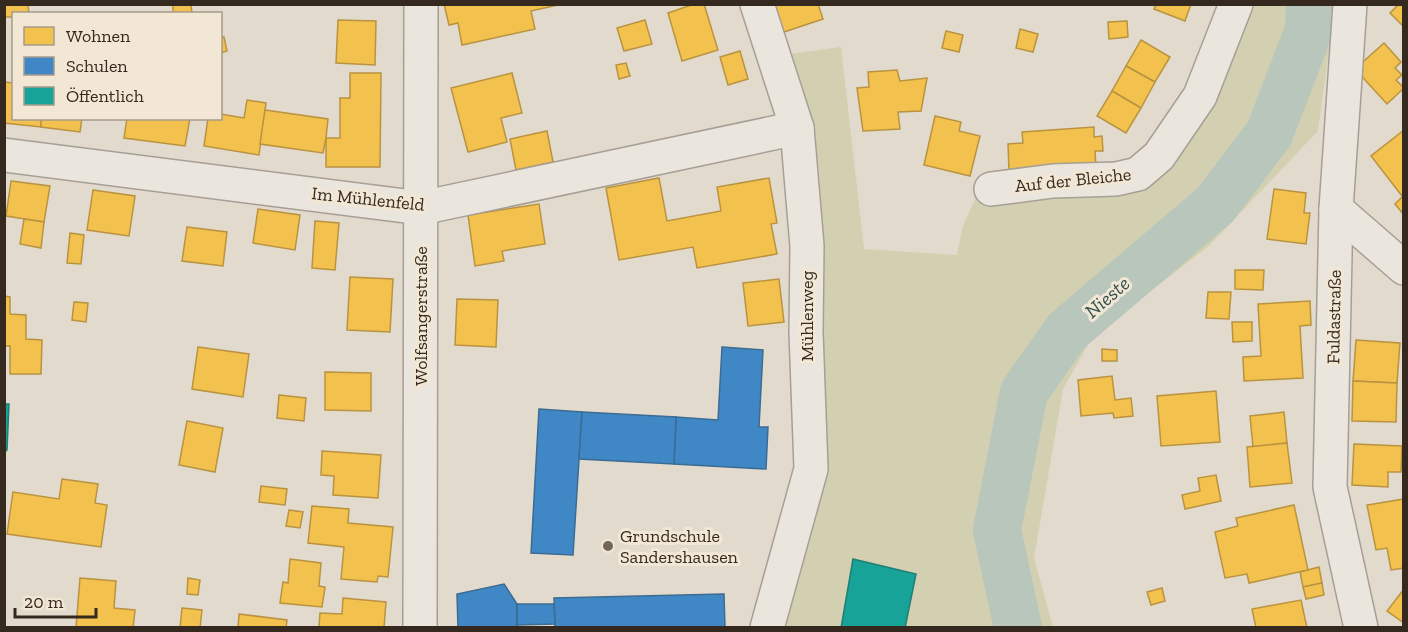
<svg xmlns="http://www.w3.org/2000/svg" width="1408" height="632" font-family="'Zilla Slab',serif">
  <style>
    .green { fill: #d2d0b1 }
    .homes { fill: #f2c14e; stroke: #b99340; stroke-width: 1.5 }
    .schools { fill: #3f88c5; stroke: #3c6b93; stroke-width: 1.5 }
    .public { fill: #17a398; stroke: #207e74; stroke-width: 1.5 }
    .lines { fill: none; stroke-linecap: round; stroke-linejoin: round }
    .river { stroke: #b8c6bc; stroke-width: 48 }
    .minor-casing { stroke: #a79f96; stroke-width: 36 }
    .minor { stroke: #eae6de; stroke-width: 33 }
    .poi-dot { fill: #72665c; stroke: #f2e7d4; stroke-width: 2 }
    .labels { text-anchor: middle; stroke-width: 6; stroke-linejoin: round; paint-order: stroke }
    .street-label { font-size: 18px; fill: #35281f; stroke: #f2e7d4 }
    .poi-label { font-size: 18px; fill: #35281f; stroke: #f2e7d4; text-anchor: start }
    .water-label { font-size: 20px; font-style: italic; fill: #30534e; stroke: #f2e7d4 }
  </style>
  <rect width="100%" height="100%" fill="#e2dacd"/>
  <!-- green -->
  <polygon class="green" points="1251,5 1335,5 1318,131 1210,245 1093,336 1063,389 1034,558 1053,627 780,628 818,348 824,264 819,169 811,120 790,54 841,47 864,249 957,255 963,226 977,194 1141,186"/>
  <!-- homes -->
  <g class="homes">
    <polygon points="4,4 28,4 29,14 14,14 14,17 4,17"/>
    <polygon points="173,4 191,4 192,14 173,14"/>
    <polygon points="444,4 562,4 531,11 535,29 462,45 458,23 449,25"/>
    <polygon points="694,4 704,4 718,50 682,61 668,13"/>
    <polygon points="768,4 818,4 823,19 778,34"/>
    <polygon points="1156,4 1191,4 1185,21 1154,9"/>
    <polygon points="1399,4 1404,4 1404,27 1390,13"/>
    <polygon points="338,20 376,21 375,65 336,63"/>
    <polygon points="645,20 652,44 624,51 617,28"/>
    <polygon points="1127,21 1128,37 1109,39 1108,22"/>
    <polygon points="1020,29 1038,34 1033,52 1016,48"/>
    <polygon points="946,31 963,35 959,52 942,48"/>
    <polygon points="220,37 224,37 227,51 220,53"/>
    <polygon points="1141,40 1170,57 1155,82 1126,66"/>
    <polygon points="1384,43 1401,62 1395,68 1402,75 1396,80 1404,88 1387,104 1355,69"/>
    <polygon points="740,51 748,79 728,85 720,57"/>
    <polygon points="626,63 630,76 619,79 616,65"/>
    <polygon points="1126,66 1155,82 1141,108 1112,91"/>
    <polygon points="897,70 900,81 927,78 921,111 898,112 900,129 863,131 857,88 869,87 868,72"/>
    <polygon points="350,73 381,73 380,167 326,167 326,138 340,138 340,98 350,98"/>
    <polygon points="512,73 522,113 501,118 507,142 468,152 451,88"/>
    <polygon points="4,82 14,83 14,118 41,118 41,127 4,123"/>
    <polygon points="1112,91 1141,108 1126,133 1097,116"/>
    <polygon points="247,100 266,103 259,155 204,146 208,118 220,118 220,114 244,118"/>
    <polygon points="265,110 328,119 326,138 323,153 260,144"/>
    <polygon points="935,116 961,122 959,131 980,136 970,176 924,165"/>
    <polygon points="41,118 82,118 80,132 41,127"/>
    <polygon points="127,118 190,118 185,146 124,138"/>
    <polygon points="1094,127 1094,137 1102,136 1103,151 1095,151 1096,167 1009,172 1008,144 1023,143 1022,132"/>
    <polygon points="1404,130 1404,195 1402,196 1371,156"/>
    <polygon points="547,131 553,162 516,170 510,139"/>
    <polygon points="659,178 667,221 721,211 717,187 769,178 777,223 771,224 777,254 697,268 693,247 619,260 606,188"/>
    <polygon points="11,181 50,186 44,222 6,216"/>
    <polygon points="1274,189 1306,193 1304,213 1310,213 1306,244 1267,239"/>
    <polygon points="93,190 135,196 129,236 87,230"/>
    <polygon points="1404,195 1404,215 1395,204"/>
    <polygon points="539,204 545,244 502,251 504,261 475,266 468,215"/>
    <polygon points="258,209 300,215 295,250 253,243"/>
    <polygon points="24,219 44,222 41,248 20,244"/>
    <polygon points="315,221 339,223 335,270 312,268"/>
    <polygon points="187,227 227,232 223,266 182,261"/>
    <polygon points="70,233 84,235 81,264 67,263"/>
    <polygon points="1235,270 1264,270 1263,290 1235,289"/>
    <polygon points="350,277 393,279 390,332 347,330"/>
    <polygon points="779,279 784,322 748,326 743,283"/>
    <polygon points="1208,292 1231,292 1229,319 1206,318"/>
    <polygon points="4,296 10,297 10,314 26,315 26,339 42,340 41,374 10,374 10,346 4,346"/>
    <polygon points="457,299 498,300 496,347 455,345"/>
    <polygon points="1310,301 1311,325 1300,326 1303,378 1244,381 1243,357 1261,356 1258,304"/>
    <polygon points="74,302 88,303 86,322 72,320"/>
    <polygon points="1232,322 1252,322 1252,341 1233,342"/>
    <polygon points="1356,340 1400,343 1397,383 1353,381"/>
    <polygon points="198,347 249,354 243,397 192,389"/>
    <polygon points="1102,349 1117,350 1117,361 1102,361"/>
    <polygon points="325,372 371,373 371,411 325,410"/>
    <polygon points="1112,376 1115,400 1131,398 1133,416 1114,418 1113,413 1081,416 1078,380"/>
    <polygon points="1353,381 1397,383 1396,422 1352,421"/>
    <polygon points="1216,391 1220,442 1161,446 1157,396"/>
    <polygon points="279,395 306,398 304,421 277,418"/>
    <polygon points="1284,412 1287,443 1253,447 1250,416"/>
    <polygon points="187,421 223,428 215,472 179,465"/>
    <polygon points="1287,443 1292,483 1250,487 1247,447"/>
    <polygon points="1354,444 1402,446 1401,472 1388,472 1388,487 1352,485"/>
    <polygon points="322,451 381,455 378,498 333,495 334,476 321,475"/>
    <polygon points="1216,475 1221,501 1185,509 1182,495 1200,491 1198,478"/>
    <polygon points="62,479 98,484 95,503 107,505 101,547 7,534 13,492 59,499"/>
    <polygon points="261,486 287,489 285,505 259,502"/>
    <polygon points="1404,499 1404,568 1391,570 1387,548 1376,550 1367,505"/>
    <polygon points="1294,505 1308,570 1249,583 1247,574 1225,578 1215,532 1238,526 1236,518"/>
    <polygon points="312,506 349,509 348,523 393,527 388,577 378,576 377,582 341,579 344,547 308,543"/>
    <polygon points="289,510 303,512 300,528 286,526"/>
    <polygon points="290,559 321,563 319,586 325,587 322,607 280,603 283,582 288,583"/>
    <polygon points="1319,567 1322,583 1303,587 1300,572"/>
    <polygon points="80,578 116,581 114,608 135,610 133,628 76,628"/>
    <polygon points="188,578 200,580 198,595 187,594"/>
    <polygon points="1322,583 1324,595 1306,599 1303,587"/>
    <polygon points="1162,588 1165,601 1151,605 1147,592"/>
    <polygon points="1404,589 1404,623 1387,611"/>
    <polygon points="343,598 386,602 384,628 319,628 320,613 342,614"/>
    <polygon points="1301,600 1307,628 1256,628 1252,609"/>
    <polygon points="182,608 202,610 200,628 180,628"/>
    <polygon points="239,614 287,620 286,628 238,628"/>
  </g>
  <!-- schools -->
  <g class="schools">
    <polygon points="722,347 763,350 759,427 768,427 766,469 674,464 676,417 718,420"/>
    <polygon points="539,409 582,412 573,555 531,553"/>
    <polygon points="582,412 676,417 674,464 579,459"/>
    <polygon points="504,584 517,604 517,625 514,628 458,628 457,594"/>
    <polygon points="724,594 725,628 555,628 554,598"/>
    <polygon points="517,604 554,604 555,624 517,625"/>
  </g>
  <!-- public -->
  <g class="public">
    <polygon points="4,404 9,404 7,450 4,453"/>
    <polygon points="853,559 916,574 905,628 841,628"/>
  </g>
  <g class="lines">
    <!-- river -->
    <polyline class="river" points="1018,628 997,530 1024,392 1067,331 1215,205 1269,134 1309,30 1310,4"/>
    <!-- minor casing -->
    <g class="minor-casing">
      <g id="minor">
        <polyline points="757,4 797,128 807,246 806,332 811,469 767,628"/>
        <polyline points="1350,4 1336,209 1330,487 1361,628"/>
        <polyline points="4,155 421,208 797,128"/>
        <polyline points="991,189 1053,181 1116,179 1138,174 1159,156 1200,96 1236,4"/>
        <polyline points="1336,209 1404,268"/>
        <polyline points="420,628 421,4"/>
      </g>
    </g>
    <!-- minor -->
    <use href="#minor" class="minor"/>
  </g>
  <!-- markers -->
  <circle class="poi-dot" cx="608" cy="546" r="6"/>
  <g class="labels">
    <!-- street labels -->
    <g class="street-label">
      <text transform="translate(1073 180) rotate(-6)" y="6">Auf der Bleiche</text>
      <text transform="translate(368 199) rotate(6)" y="6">Im Mühlenfeld</text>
      <text transform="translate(421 316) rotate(-90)" y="6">Wolfsangerstraße</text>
      <text transform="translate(807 316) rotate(-90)" y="6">Mühlenweg</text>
      <text transform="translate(1334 317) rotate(-89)" y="6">Fuldastraße</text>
    </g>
    <!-- poi labels -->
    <g class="poi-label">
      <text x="620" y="542">Grundschule<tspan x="620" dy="21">Sandershausen</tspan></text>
    </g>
    <!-- water labels -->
    <g class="water-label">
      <text transform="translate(1107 297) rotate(-41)" y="7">Nieste</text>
    </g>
  </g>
  <!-- border -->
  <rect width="1408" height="632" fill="none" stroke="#35281f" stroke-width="12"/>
  <!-- legend -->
  <rect x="12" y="12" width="210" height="108" fill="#f2e7d4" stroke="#a69b8c" stroke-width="1.5"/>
  <rect x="24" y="27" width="30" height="18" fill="#f2c14e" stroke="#a69b8c" stroke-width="1.5"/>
  <text x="66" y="42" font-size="18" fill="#35281f">Wohnen</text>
  <rect x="24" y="57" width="30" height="18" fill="#3f88c5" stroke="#a69b8c" stroke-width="1.5"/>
  <text x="66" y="72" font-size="18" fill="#35281f">Schulen</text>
  <rect x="24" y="87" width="30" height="18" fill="#17a398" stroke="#a69b8c" stroke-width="1.5"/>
  <text x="66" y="102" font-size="18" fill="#35281f">Öffentlich</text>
  <!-- scale -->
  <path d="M15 608v9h81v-9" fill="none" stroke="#35281f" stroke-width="3"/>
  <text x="24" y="608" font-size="18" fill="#35281f" stroke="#f2e7d4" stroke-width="4.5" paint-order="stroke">20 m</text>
</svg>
